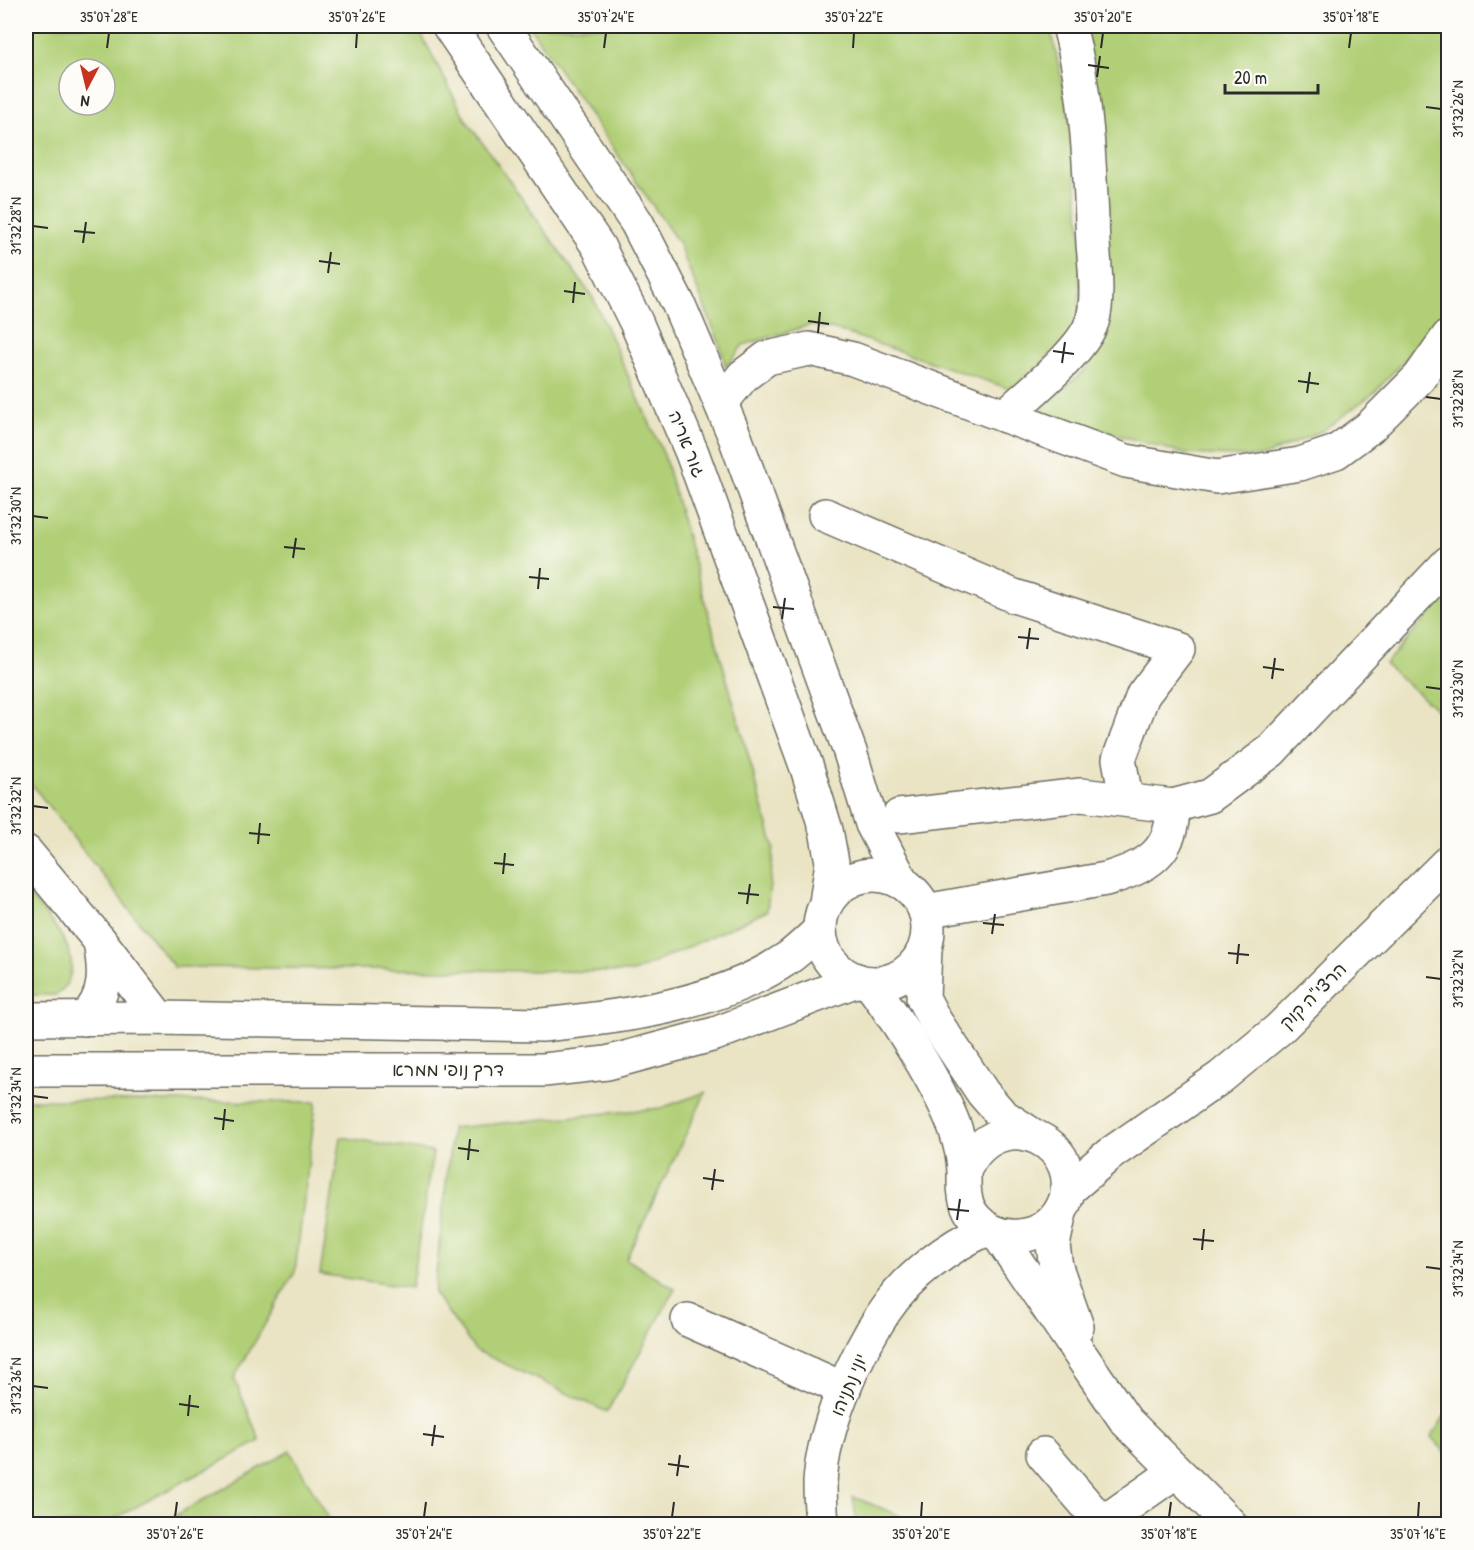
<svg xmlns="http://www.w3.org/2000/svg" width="1474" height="1550" font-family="'Patrick Hand','Playpen Sans Hebrew',sans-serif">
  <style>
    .green { fill: #b0cf76; stroke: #6e7d50; stroke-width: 1.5; fill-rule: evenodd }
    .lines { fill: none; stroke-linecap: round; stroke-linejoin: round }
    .minor-casing { stroke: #6e6c61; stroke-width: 36 }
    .major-casing { stroke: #6e6c61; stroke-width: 36 }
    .minor { stroke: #fff; stroke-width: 33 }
    .major { stroke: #fff; stroke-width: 33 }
    .ticks { fill: none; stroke: #2b2b2b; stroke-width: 2 }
    .labels { text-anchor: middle; stroke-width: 4.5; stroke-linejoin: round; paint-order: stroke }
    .street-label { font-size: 18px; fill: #2b2b2b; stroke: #fdfcf7 }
    .neatline { fill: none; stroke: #2b2b2b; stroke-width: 2 }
    .ticks-label { font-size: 15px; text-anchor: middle; fill: #2b2b2b }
  </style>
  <rect width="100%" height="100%" fill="#fdfcf7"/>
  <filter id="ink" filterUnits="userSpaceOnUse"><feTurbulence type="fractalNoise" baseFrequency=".0167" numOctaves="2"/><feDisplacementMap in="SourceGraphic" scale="12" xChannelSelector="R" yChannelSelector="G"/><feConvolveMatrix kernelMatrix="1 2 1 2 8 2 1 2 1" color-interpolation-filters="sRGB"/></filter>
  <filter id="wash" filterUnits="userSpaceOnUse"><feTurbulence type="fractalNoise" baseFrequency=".008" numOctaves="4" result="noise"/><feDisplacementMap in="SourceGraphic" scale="24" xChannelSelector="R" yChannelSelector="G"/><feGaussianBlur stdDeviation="1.35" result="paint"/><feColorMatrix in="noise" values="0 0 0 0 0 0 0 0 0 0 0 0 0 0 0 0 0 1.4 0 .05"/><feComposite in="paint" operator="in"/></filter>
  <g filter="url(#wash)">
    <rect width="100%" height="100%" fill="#eae4c4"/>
    <!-- green -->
    <g class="green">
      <path d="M26 26H417L466 120 593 298 664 455 774 847 767 911 634 972 174 967 26 777ZM69 69H105V105H69Z"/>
      <polygon points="529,26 1050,26 1067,103 1082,239 1078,329 1013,390 840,331 810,325 743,345 726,367 719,342 678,242"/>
      <polygon points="1082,26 1448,26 1448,313 1375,392 1322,431 1262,457 1185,454 1037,412 1085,370 1106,332 1109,273"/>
      <polygon points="1448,593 1448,720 1385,664"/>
      <path d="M26 892C49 920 95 961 57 995H26Z"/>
      <polygon points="706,1092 626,1259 675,1289 607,1412 475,1350 434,1293 452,1128 661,1108"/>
      <polygon points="26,1100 316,1102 295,1272 234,1378 260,1441 104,1524 26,1524"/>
      <polygon points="341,1137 433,1152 411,1288 320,1274"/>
      <polygon points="1448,1411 1448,1455 1431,1437"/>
      <polygon points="290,1451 332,1524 160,1524"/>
      <polygon points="853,1497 896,1514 910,1524 857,1524"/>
    </g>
  </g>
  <g filter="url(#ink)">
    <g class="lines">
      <!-- minor casing -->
      <g class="minor-casing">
        <g id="minor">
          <polyline points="721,403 743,376 767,358 809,349 853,359 1126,461 1217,477 1300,464 1336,452 1370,427 1419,378 1448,337"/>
          <path d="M1005 416C1029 393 1082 352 1092 322 1099 302 1095 266 1093 244 1090 172 1088 96 1069 26"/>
          <polyline points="825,515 1014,596 1178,649 1143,695 1119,759 1126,798"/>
          <polyline points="899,816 1081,795 1173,806 1210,796 1271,751 1448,563"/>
          <polyline points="26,852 100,941 159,1018"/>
          <path d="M925 911 1106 879C1147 867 1173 853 1173 806"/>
          <polyline points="925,948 923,998 935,1021 983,1093 1002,1115 1034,1136"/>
          <path d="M870 983C898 1021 939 1085 955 1128 959 1140 964 1159 964 1172 964 1189 963 1205 976 1219 999 1245 1043 1241 1061 1210 1095 1149 1000 1093 964 1171"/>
          <path d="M84 1019C108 996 105 971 100 941"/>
          <polyline points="1067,1191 1110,1154 1221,1077 1279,1029 1448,862"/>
          <polyline points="1060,1212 1053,1245 1056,1267 1077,1327"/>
          <polyline points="997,1233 1126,1421 1230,1524"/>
          <polyline points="688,1320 844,1389"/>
          <polyline points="1043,1454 1103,1524"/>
          <path d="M822 1524C821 1511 820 1497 820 1483 823 1428 854 1357 884 1312 908 1276 949 1246 987 1229"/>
          <polyline points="1101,1524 1175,1472"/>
        </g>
      </g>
      <!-- major casing -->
      <g class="major-casing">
        <g id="major">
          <polyline points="449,26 598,246 636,322 692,453 807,768 826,830 832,862 826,903"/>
          <polyline points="503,26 637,223 678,303 735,437 850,752 872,824 902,882"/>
          <circle cx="874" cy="929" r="54"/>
          <path d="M26 1019 159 1018 542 1025C623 1017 719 1005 788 958 799 950 809 940 819 931"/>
          <polyline points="26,1070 544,1070 607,1063 715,1034 857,980"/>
        </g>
      </g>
      <!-- minor -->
      <use href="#minor" class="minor"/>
      <!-- major -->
      <use href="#major" class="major"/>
    </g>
  </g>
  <!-- ticks -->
  <path class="ticks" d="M107 48 109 33M356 48 357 33M604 48 606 33M853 48 854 33M1101 48 1103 33M1349 48 1351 33M1088 65 1109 68M1097 77 1100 56M1426 107 1441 109M33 226 48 228M74 231 95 233M83 243 86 222M319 261 340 264M328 273 331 252M564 291 585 294M573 303 575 282M808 321 829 324M818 333 820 312M1053 351 1074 354M1062 363 1065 342M1298 381 1319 384M1307 393 1310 372M1426 397 1441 399M33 516 48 518M284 547 305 549M293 558 296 538M529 577 549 579M538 589 540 568M773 607 794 609M782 619 785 598M1018 637 1039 639M1027 649 1030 628M1263 667 1284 670M1272 679 1275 658M1426 687 1441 689M33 806 48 808M249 833 270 835M258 844 260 823M494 863 514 865M503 874 505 853M738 893 759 895M747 904 750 884M983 923 1004 925M992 934 995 914M1228 953 1249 955M1237 964 1239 944M1426 977 1441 979M33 1096 48 1098M214 1118 234 1121M223 1130 225 1109M458 1148 479 1151M468 1160 470 1139M703 1178 724 1181M712 1190 715 1169M948 1209 969 1211M957 1220 960 1199M1193 1239 1214 1241M1202 1250 1204 1229M1426 1267 1441 1269M33 1386 48 1388M179 1404 199 1407M188 1416 190 1395M423 1434 444 1437M432 1446 435 1425M668 1464 689 1467M677 1476 680 1455M175 1517 177 1502M424 1517 426 1502M672 1517 674 1502M921 1517 922 1502M1169 1517 1171 1502M1418 1517 1419 1502"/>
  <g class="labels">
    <!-- street labels -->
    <g class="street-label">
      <text transform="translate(687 444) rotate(68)" y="6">גור אריה</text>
      <text transform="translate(1313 996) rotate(-45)" y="6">הרצי"ה קוק</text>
      <text x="448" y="1076">דרך נופי ממרא</text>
      <text transform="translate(849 1385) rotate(-67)" y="6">יוני נתניהו</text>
    </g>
  </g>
  <!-- margin -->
  <rect width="1474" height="1550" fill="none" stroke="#fdfcf7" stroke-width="66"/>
  <!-- north arrow -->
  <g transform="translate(87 87) rotate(187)"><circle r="28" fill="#fdfcf7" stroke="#a9a8a5" stroke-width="1.5"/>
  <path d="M0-4.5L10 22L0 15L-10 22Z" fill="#c8321e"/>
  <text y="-9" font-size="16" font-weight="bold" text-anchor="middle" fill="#2b2b2b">N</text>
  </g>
  <!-- scale -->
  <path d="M1225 84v9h93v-9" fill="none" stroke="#2b2b2b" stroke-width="3"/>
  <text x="1234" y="84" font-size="18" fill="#2b2b2b" stroke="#fdfcf7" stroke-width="4.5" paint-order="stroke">20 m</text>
  <rect x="33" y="33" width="1408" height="1484" class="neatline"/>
  <g class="ticks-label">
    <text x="109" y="22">35°07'28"E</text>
    <text x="357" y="22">35°07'26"E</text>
    <text x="606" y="22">35°07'24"E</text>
    <text x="854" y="22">35°07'22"E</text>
    <text x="1103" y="22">35°07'20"E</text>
    <text x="1351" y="22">35°07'18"E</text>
    <text transform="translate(1458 109) rotate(-90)" y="5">31°32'26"N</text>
    <text transform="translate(16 226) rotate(-90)" y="5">31°32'28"N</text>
    <text transform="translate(1458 399) rotate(-90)" y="5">31°32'28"N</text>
    <text transform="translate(16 516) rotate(-90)" y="5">31°32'30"N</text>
    <text transform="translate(1458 689) rotate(-90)" y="5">31°32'30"N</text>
    <text transform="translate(16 806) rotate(-90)" y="5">31°32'32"N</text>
    <text transform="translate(1458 979) rotate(-90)" y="5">31°32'32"N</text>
    <text transform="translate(16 1096) rotate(-90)" y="5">31°32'34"N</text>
    <text transform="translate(1458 1269) rotate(-90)" y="5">31°32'34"N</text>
    <text transform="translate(16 1386) rotate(-90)" y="5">31°32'36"N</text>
    <text x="175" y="1539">35°07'26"E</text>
    <text x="424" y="1539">35°07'24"E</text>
    <text x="672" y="1539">35°07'22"E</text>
    <text x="921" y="1539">35°07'20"E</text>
    <text x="1169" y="1539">35°07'18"E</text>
    <text x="1418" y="1539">35°07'16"E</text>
  </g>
</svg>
